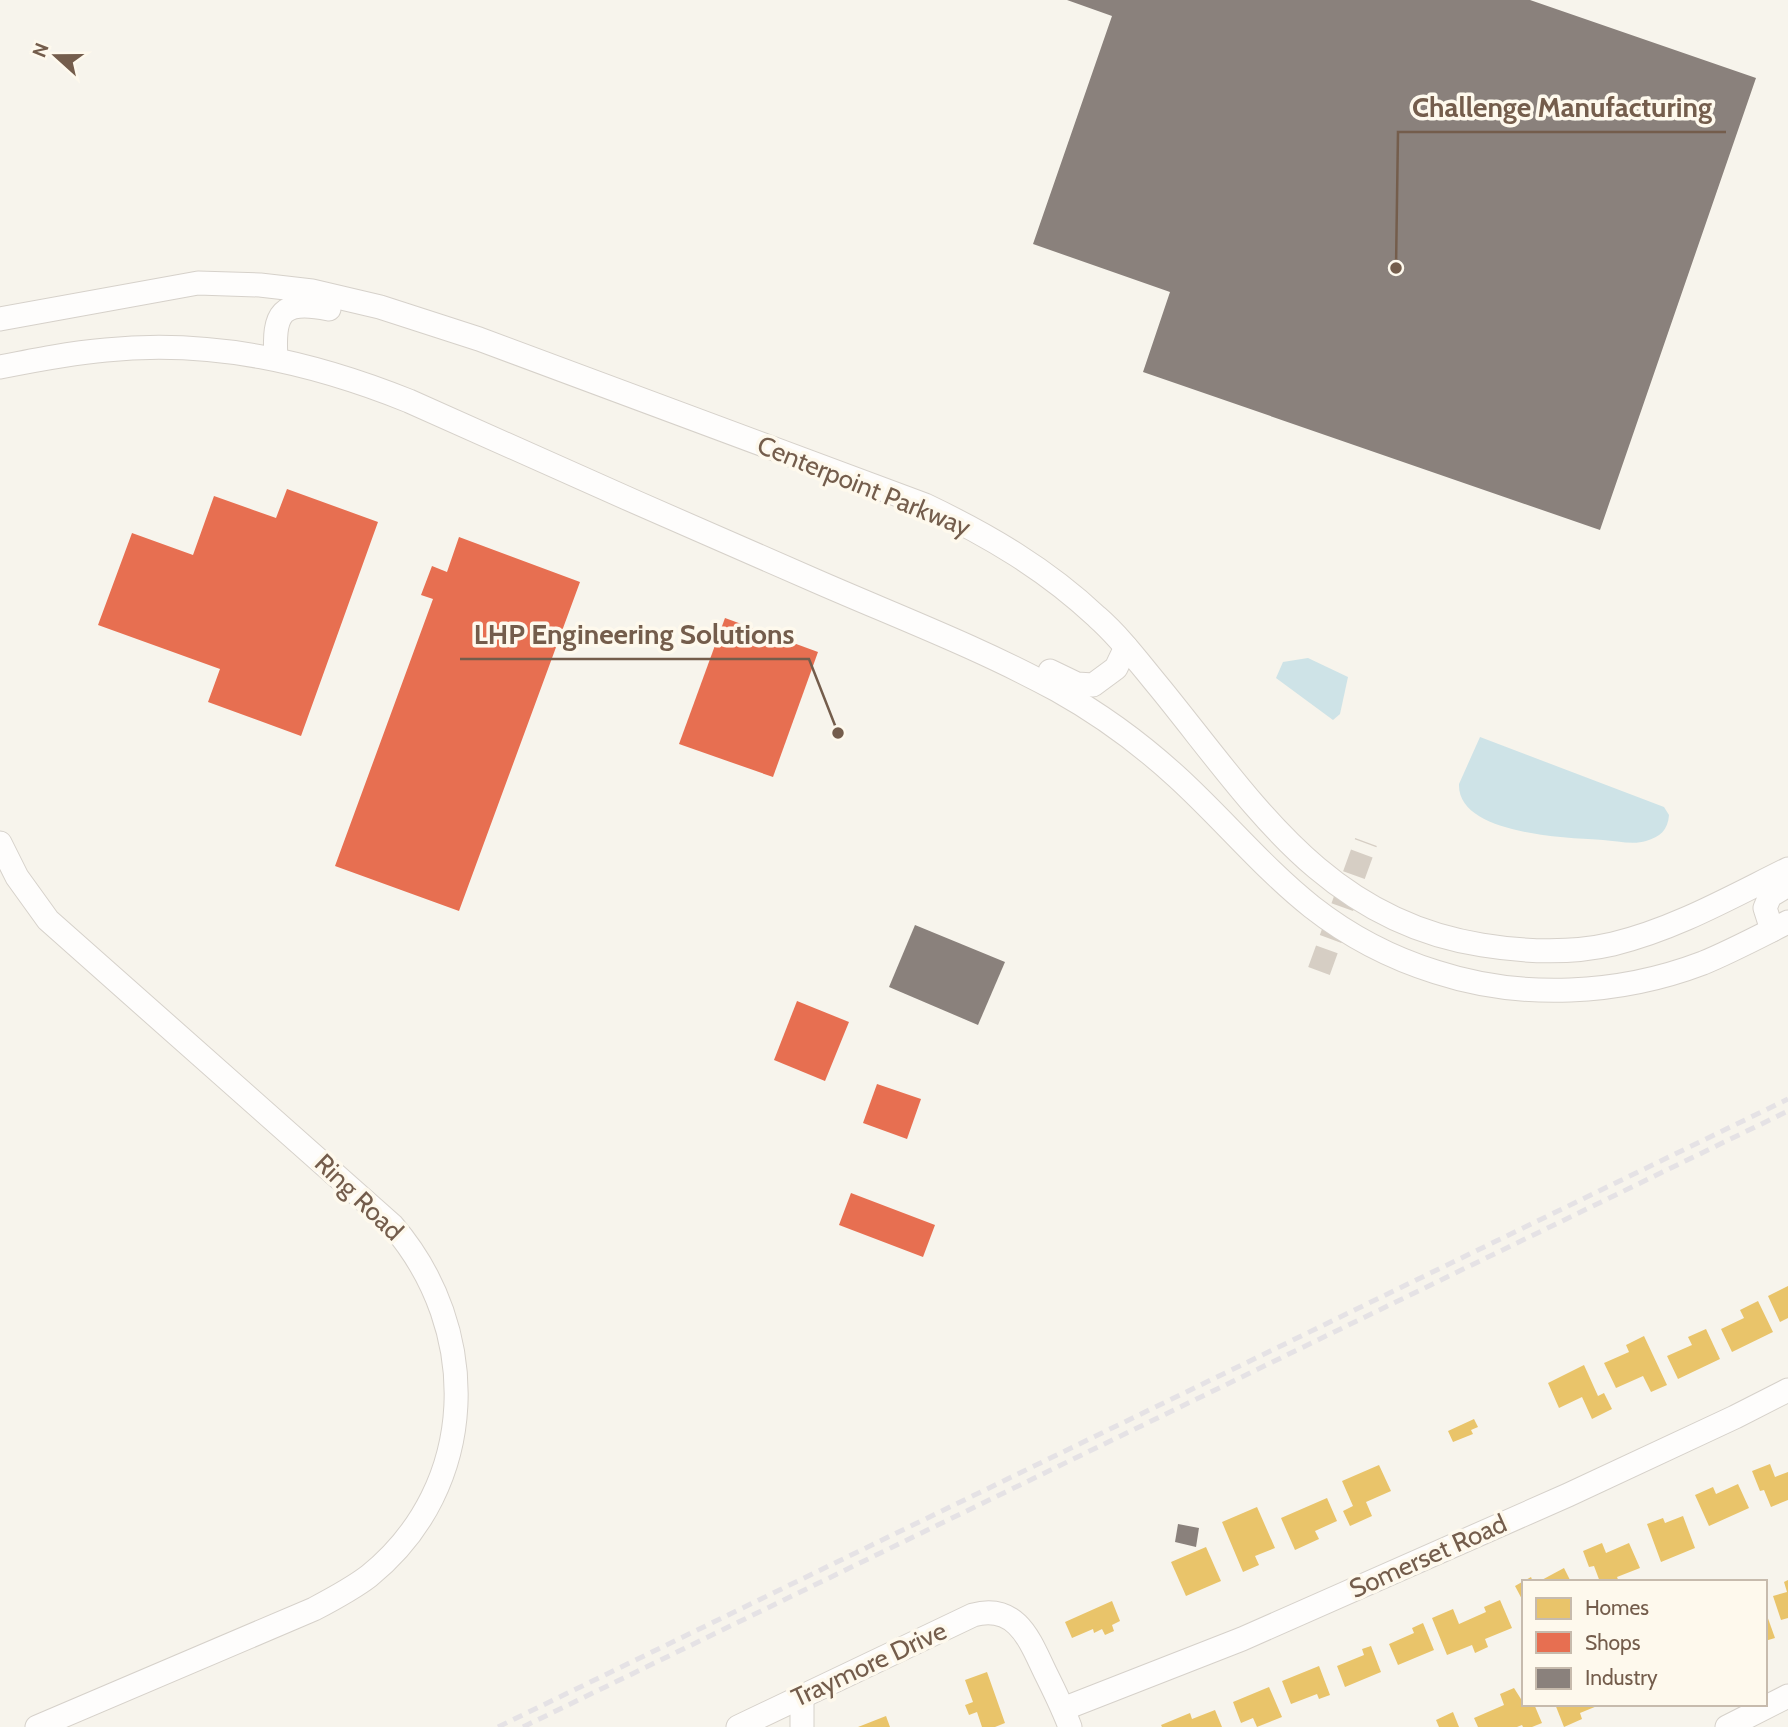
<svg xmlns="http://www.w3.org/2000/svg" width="1788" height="1727" font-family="Cabin,sans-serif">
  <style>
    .water { fill: #cee3e7 }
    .homes { fill: #e9c46a }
    .shops { fill: #e76f51 }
    .industry { fill: #8a817c }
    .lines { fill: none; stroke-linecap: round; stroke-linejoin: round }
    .minor-tunnel { stroke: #d6cec4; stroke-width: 23; stroke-dasharray: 23 11; stroke-linecap: butt }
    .minor-casing { stroke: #d6d1ca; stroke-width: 25 }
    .minor { stroke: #fefdfc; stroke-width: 23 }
    .rail { stroke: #e5e2e5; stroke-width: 5; stroke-dasharray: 10 7; stroke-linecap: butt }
    .labels { text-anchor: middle; stroke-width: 7; stroke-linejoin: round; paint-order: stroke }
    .street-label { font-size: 26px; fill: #745d4c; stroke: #fef9ed }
    .leader { fill: none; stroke: #745d4c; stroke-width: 2.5 }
    .callout-dot { fill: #745d4c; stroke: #fef9ed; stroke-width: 2.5 }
    .callout-label { font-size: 28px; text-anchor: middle; font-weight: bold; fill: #745d4c; stroke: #fef9ed; stroke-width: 7; stroke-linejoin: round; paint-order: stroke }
  </style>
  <rect width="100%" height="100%" fill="#f7f4ec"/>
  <!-- water -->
  <g class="water">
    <polygon points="1308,658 1348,677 1340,714 1333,720 1276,678 1283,662"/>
    <path d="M1480 737 1664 807 1669 815C1668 830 1660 837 1646 841 1634 845 1616 841 1603 840 1568 838 1457 835 1459 784Z"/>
  </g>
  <!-- homes -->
  <g class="homes">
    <polygon points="1788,1286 1788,1318 1780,1322 1768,1296"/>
    <polygon points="1758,1301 1773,1332 1732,1352 1721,1329 1744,1318 1740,1310"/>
    <polygon points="1706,1329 1720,1359 1678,1379 1667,1356 1692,1345 1688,1337"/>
    <polygon points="1644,1336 1667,1385 1651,1392 1643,1376 1616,1388 1604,1363 1629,1352 1626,1345"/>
    <polygon points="1584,1365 1598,1396 1604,1393 1612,1409 1592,1419 1582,1397 1559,1408 1548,1383"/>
    <polygon points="1474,1419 1478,1427 1471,1430 1473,1434 1453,1442 1448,1431"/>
    <polygon points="1770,1464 1775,1477 1788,1472 1788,1500 1771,1507 1764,1490 1760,1491 1752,1471"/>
    <polygon points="1379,1465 1391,1491 1366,1502 1372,1516 1350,1526 1343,1511 1353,1506 1342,1481"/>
    <polygon points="1738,1484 1749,1508 1709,1526 1695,1495 1713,1487 1716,1494"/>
    <polygon points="1327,1498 1337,1521 1315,1531 1319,1539 1295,1550 1281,1518"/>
    <polygon points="1257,1507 1275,1548 1255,1556 1259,1565 1243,1572 1222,1522"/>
    <polygon points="1683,1516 1695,1548 1661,1562 1647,1524 1663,1518 1665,1523"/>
    <polygon points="1602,1543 1606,1553 1629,1543 1640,1568 1617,1577 1619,1582 1600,1582 1594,1566 1589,1567 1583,1551"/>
    <polygon points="1206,1547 1221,1581 1186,1596 1171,1562"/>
    <polygon points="1564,1568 1571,1582 1538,1582"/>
    <polygon points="1531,1577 1533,1582 1524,1582 1524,1603 1515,1586"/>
    <polygon points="1788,1580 1788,1618 1781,1620 1773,1596 1787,1592 1784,1582"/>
    <polygon points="1500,1600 1512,1628 1485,1639 1488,1647 1475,1653 1472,1645 1447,1655 1432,1618 1453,1609 1459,1624 1486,1612 1484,1607"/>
    <polygon points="1112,1601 1120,1621 1112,1625 1114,1631 1105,1635 1102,1629 1094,1633 1093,1629 1072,1638 1065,1622"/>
    <polygon points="1765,1610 1775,1638 1765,1641"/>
    <polygon points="1423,1623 1434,1650 1398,1665 1389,1644 1414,1633 1412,1628"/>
    <polygon points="1371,1646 1381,1672 1345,1687 1337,1666 1364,1655 1362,1649"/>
    <polygon points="1319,1666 1330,1695 1319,1699 1317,1694 1291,1704 1282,1681"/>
    <polygon points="987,1672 1005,1723 995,1727 982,1727 977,1712 969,1715 965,1705 973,1702 965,1680"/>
    <polygon points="1269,1687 1282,1717 1257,1727 1253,1718 1241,1723 1233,1702"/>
    <polygon points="1514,1688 1526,1707 1534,1704 1542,1723 1532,1727 1523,1727 1522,1725 1517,1727 1478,1727 1474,1718 1504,1705 1500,1694"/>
    <polygon points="1555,1704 1602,1704 1580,1713 1582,1719 1564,1727"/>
    <polygon points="1215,1710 1222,1727 1162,1727 1161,1725 1190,1713 1192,1719"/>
    <polygon points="1453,1712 1459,1727 1439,1727 1436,1720"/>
    <polygon points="886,1716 890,1727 858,1727"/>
  </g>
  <!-- shops -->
  <g class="shops">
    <polygon points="287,489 378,522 301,736 208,702 220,669 98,625 132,533 193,555 214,496 276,518"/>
    <polygon points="459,537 580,582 459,911 335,866 433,599 421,595 432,566 447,572"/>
    <polygon points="725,618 818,652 773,777 679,744"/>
    <polygon points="797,1001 849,1022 825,1081 774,1060"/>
    <polygon points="877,1084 921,1099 907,1139 863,1123"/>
    <polygon points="851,1193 935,1225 923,1257 839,1225"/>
  </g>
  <!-- industry -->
  <g class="industry">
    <polygon points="1067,0 1530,0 1756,78 1600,530 1143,372 1170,292 1033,244 1112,16"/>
    <polygon points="915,925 1005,962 978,1025 889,987"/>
    <polygon points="1178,1524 1199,1528 1196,1547 1175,1542"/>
  </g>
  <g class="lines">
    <!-- minor-tunnel -->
    <polyline class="minor-tunnel" points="1319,971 1366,842"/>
    <!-- minor casing -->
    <g class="minor-casing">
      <g id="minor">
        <path d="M0 319 198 283 260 285 312 291 380 307 479 339 925 505C988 535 1046 569 1097 617 1121 638 1140 664 1160 688 1252 801 1325 921 1482 945 1525 952 1570 954 1613 944 1675 929 1731 897 1788 869"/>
        <path d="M276 358C273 313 281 299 329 309"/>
        <path d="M0 367C35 360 70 353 106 350 211 339 312 362 409 401 544 462 680 522 816 581 896 616 980 648 1057 690 1100 714 1141 744 1177 777 1223 819 1263 868 1312 907 1349 936 1391 958 1436 972 1522 1000 1619 995 1703 963 1732 951 1760 936 1788 922"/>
        <polyline points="1050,671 1077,684 1093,685 1116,668 1126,647"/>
        <path d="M0 843 17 877 48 920 392 1225C482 1329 480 1486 369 1576 352 1589 333 1599 314 1609L37 1727"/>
        <polyline points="1772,930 1765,908 1770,896 1788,885"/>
        <polyline points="802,1697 802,1727"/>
        <polyline points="1063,1709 1242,1639 1568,1495 1735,1417 1788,1390"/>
        <path d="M738 1727 973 1615C1017 1603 1030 1641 1045 1672 1054 1690 1063 1708 1070 1727"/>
        <polyline points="1727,1727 1788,1696"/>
      </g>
    </g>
    <!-- minor -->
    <use href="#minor" class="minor"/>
    <!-- rail -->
    <g class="rail">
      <polyline points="498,1727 1788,1099"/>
      <polyline points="523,1727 1788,1111"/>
    </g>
  </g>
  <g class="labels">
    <!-- street labels -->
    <g class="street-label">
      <text transform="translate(864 486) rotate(22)" y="9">Centerpoint Parkway</text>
      <text transform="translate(359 1197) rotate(44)" y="9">Ring Road</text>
      <text transform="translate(1428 1556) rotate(-24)" y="9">Somerset Road</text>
      <text transform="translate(869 1664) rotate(-25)" y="9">Traymore Drive</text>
    </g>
  </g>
  <!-- callouts -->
  <path class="leader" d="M1396 268L1398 132H1726M838 733L809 659H460"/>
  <g class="callout-dot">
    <circle cx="1396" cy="268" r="7"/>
    <circle cx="838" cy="733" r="7"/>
  </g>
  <g class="callout-label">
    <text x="1562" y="117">Challenge Manufacturing</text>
    <text x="634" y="644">LHP Engineering Solutions</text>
  </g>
  <!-- legend -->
  <rect x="1522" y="1580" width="245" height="126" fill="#fef9ed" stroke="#c7bbad" stroke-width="2"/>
  <rect x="1536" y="1598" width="35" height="21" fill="#e9c46a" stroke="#c7bbad" stroke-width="2"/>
  <text x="1585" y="1615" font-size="21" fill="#745d4c">Homes</text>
  <rect x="1536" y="1632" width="35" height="21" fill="#e76f51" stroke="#c7bbad" stroke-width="2"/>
  <text x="1585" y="1650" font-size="21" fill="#745d4c">Shops</text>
  <rect x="1536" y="1668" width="35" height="21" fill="#8a817c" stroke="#c7bbad" stroke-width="2"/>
  <text x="1585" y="1685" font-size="21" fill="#745d4c">Industry</text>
  <!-- north arrow -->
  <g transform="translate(56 56) rotate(291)" stroke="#fef9ed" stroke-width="5" paint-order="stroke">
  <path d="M0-5L12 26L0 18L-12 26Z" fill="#745d4c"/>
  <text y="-10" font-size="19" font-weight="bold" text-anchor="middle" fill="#745d4c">N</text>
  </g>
</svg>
